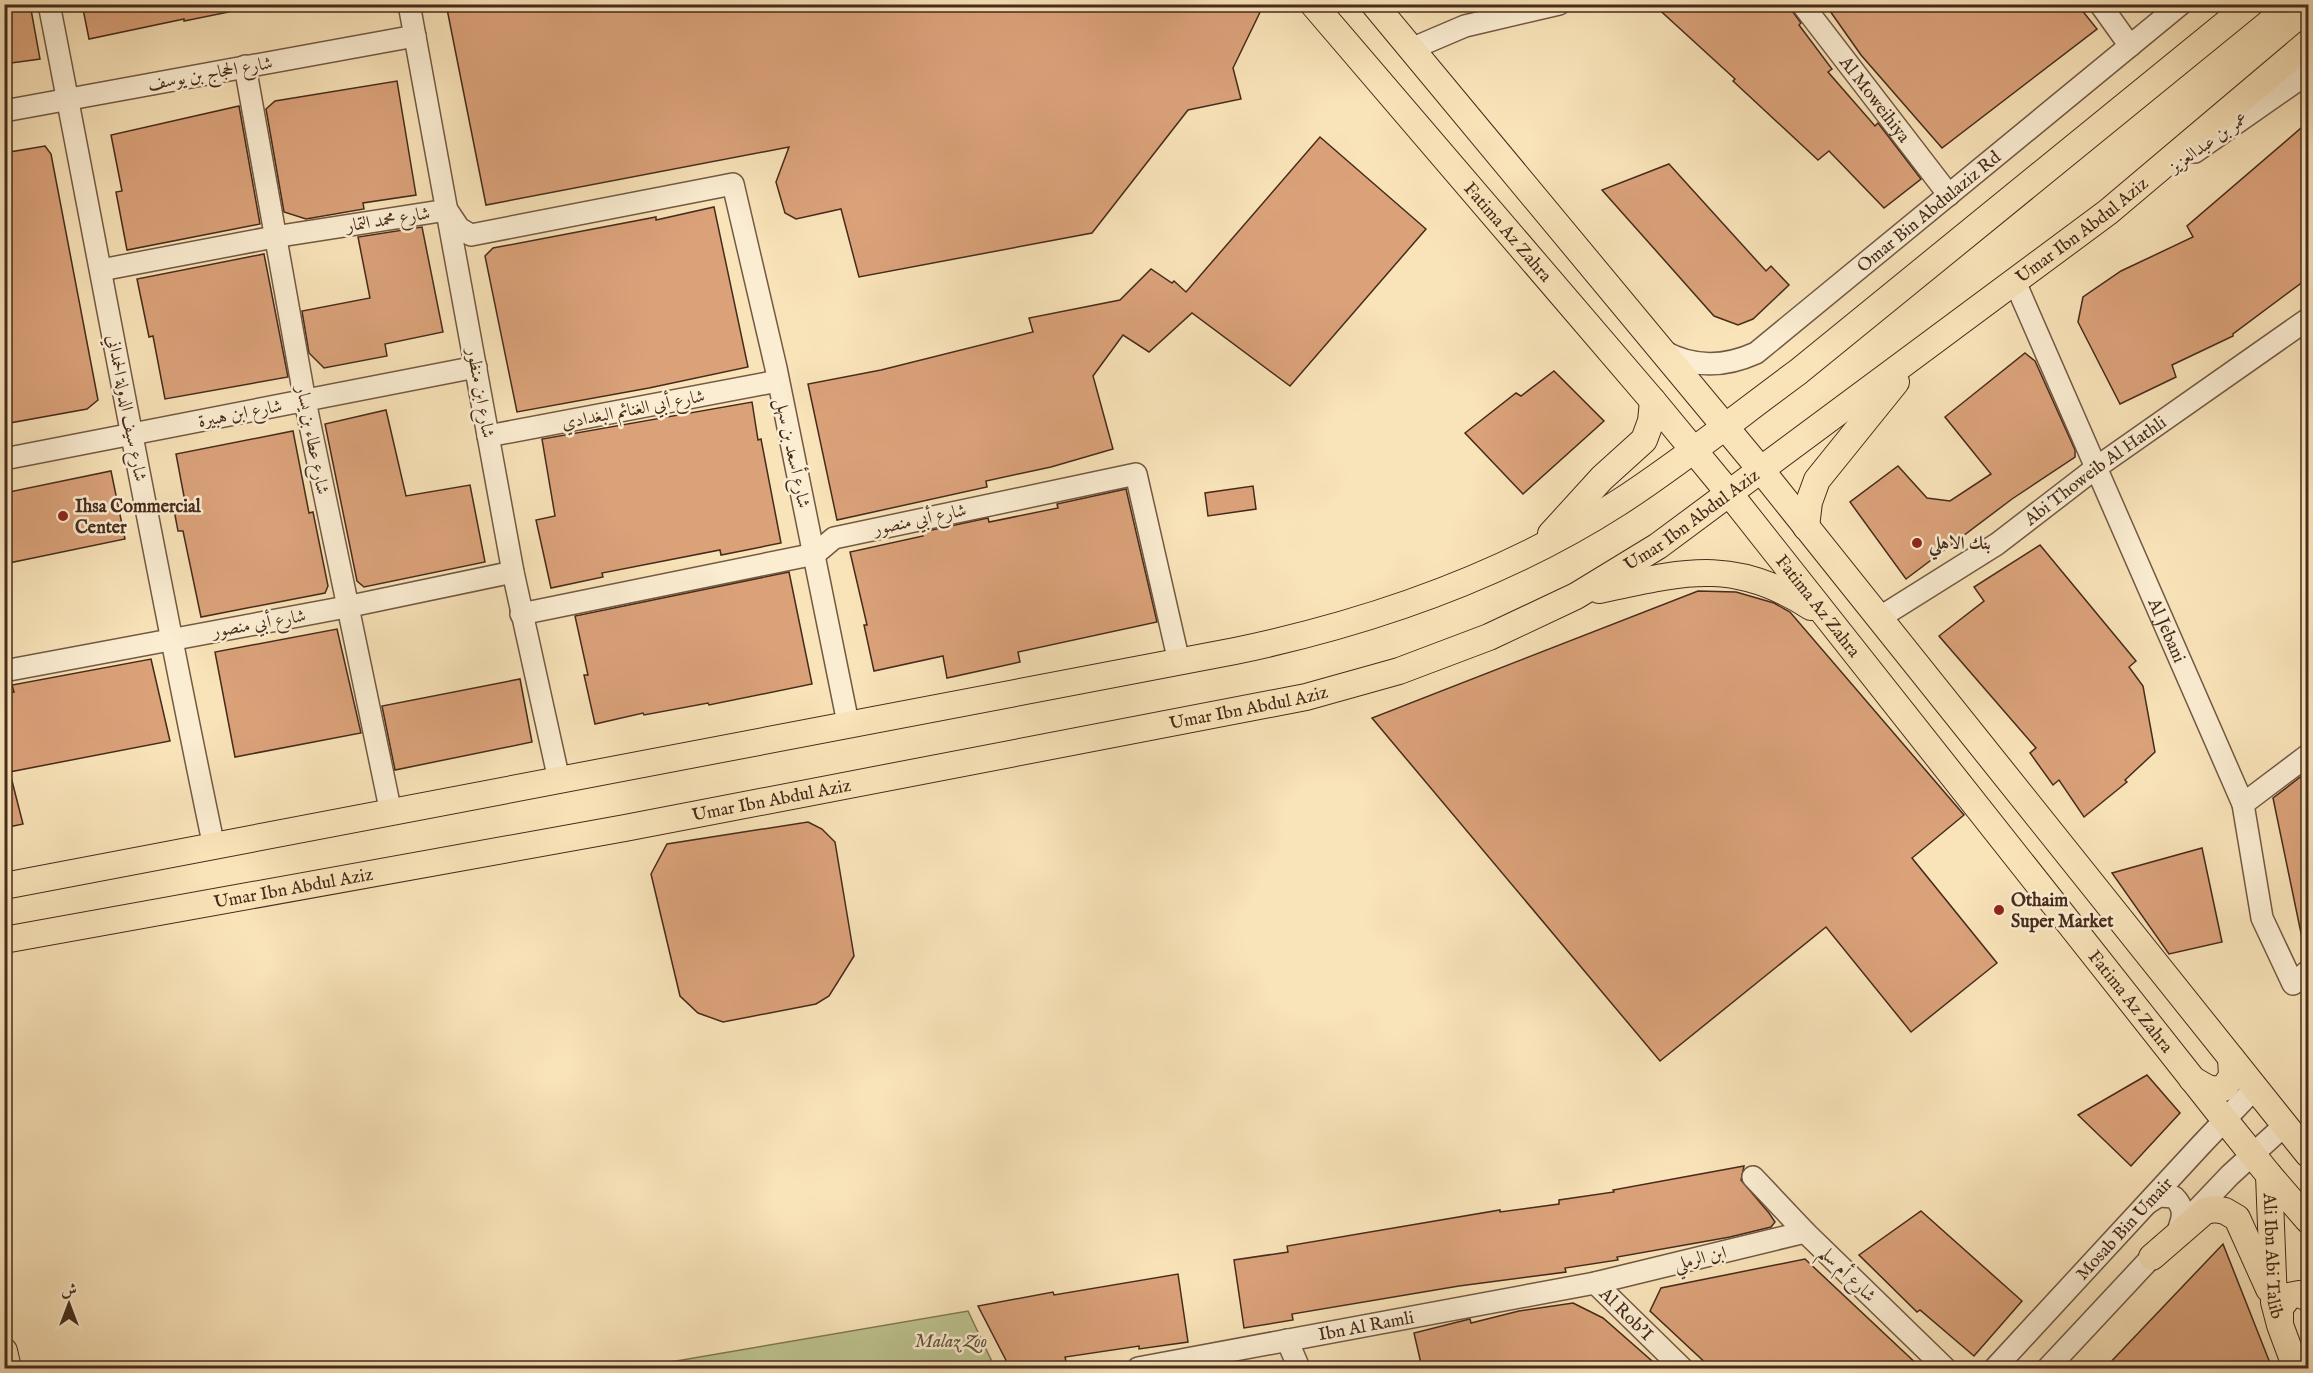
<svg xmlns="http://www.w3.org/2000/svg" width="2313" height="1373" font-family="'IM FELL English',Amiri,serif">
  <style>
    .green { fill: #bdc490; stroke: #827856; stroke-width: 1.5 }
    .building { fill: #dba27a; stroke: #462b1c; stroke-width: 1.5 }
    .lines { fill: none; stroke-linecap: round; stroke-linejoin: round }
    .minor-casing { stroke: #735943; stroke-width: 24 }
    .major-casing { stroke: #462b1c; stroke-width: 28 }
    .minor { stroke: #fbedd2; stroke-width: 21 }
    .major { stroke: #f9e3b9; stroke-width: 26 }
    .poi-dot { fill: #8f2418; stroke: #fbedd2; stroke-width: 2 }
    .labels { text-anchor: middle; stroke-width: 5; stroke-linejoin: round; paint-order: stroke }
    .street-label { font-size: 18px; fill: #462b1c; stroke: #fbedd2 }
    .poi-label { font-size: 18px; font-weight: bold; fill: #462b1c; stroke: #fbedd2; text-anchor: start }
    .park-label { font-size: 18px; font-style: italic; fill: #645139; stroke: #fbedd2 }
  </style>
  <rect width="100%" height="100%" fill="#f9e3b9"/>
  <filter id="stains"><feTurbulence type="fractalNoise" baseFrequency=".00333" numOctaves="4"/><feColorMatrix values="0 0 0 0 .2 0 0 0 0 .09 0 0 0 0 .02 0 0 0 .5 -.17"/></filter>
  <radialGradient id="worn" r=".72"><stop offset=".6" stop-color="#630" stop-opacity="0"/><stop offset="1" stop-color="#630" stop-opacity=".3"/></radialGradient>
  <!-- green -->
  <polygon class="green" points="968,1311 995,1368 635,1368"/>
  <!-- building -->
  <g class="building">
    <polygon points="4,4 30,4 40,59 4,64"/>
    <polygon points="82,4 228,4 229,12 184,21 184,19 89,39"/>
    <polygon points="446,4 1264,4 1233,68 1241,99 1188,110 1092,233 859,277 841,209 796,219 785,213 776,182 789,147 486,205"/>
    <polygon points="1653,4 1787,4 1801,23 1799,25 1832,69 1828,72 1875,126 1878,123 1921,179 1884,208 1829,151 1818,160 1733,81 1735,79"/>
    <polygon points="1825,4 2077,4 2097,29 1942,148 1861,55"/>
    <polygon points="397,81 416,195 363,203 364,209 306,219 284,212 266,109 275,101"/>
    <polygon points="239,106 260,224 127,250 116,192 122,191 111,135"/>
    <polygon points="2308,122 2308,278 2233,334 2233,336 2172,365 2176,377 2120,404 2078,322 2083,297 2121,271 2193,237 2187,226"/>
    <polygon points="1320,137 1426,229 1290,386 1192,313 1149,352 1123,335 1093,376 1113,449 1051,467 986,481 987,487 837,520 808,384 881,370 1033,332 1029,318 1120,300 1151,269 1172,283 1174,281 1186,292"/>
    <polygon points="45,146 51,154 98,400 87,409 4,424 4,153"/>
    <polygon points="1669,164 1766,271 1771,266 1789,285 1753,319 1738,325 1714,316 1602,190"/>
    <polygon points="714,207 748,367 649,388 517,412 485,256 493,248 656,217 656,220"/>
    <polygon points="422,227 443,332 385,344 387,356 324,368 309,353 302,311 370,298 358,237"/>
    <polygon points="264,254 288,377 165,399 153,336 149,337 137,279"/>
    <polygon points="2025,353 2035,361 2075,450 2075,457 2012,499 1906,579 1850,502 1898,466 1927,498 1950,501 1991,474 1945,417"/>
    <polygon points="1554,371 1604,421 1523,494 1465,433 1516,393 1521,396"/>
    <polygon points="752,402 758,440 761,439 781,543 721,555 720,550 602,573 603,577 551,588 536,520 555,516 542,439"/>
    <polygon points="386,410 406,496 470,485 485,562 364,587 357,581 325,424"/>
    <polygon points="293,431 309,513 313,512 328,586 325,593 201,617 183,531 178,531 174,510 186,507 176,454"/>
    <polygon points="111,471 125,539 4,564 4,493"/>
    <polygon points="1253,486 1256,509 1208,516 1205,493"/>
    <polygon points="1126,489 1157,622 1018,652 1020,662 947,678 943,656 874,671 864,625 867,625 850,552 923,536 922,532 988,518 989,522 1058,508 1057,504"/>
    <polygon points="2040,545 2136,661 2129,667 2143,686 2155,752 2125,780 2127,782 2084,817 2059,780 2053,785 2030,753 2036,748 1939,636 1984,601 1974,587"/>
    <polygon points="789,572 812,684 709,705 708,703 644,715 643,713 595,724 584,675 588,675 575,616"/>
    <polygon points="1698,591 1736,592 1774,603 1790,612 1964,815 1912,858 1997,963 1911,1032 1826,927 1660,1061 1372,718"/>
    <polygon points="337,629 361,733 235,757 215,652"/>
    <polygon points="151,659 170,741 4,773 4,693 14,692 12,685"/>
    <polygon points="520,679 532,742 395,770 382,706"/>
    <polygon points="2308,771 2308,937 2302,938 2273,798"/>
    <polygon points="4,773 10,773 23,824 4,828"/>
    <polygon points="808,822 822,829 835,842 854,956 829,996 816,1004 723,1022 698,1013 680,996 651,874 667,844"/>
    <polygon points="2202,848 2222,942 2169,954 2112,873"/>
    <polygon points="2147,1075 2180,1113 2131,1166 2078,1115"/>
    <polygon points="1744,1166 1741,1180 1769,1213 1775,1222 1771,1227 1730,1237 1617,1257 1618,1260 1565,1268 1566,1272 1459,1286 1292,1314 1293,1320 1244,1328 1234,1260 1288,1252 1287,1246 1500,1210 1500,1212 1559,1204 1559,1200 1614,1192 1613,1190"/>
    <polygon points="1921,1211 2022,1301 1974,1356 1920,1310 1917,1312 1859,1255"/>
    <polygon points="2223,1244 2270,1363 2264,1368 2105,1368"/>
    <polygon points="1805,1259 1921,1368 1711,1368 1650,1311 1661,1288"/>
    <polygon points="1178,1274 1188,1342 1139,1349 1139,1346 1065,1357 1067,1365 1047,1368 1010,1368 978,1306 1053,1292 1054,1295"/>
    <polygon points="1573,1303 1603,1318 1660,1368 1422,1368 1414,1333 1470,1319 1471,1323 1519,1311"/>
  </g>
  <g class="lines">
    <!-- minor casing -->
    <g class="minor-casing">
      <g id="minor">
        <path d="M49 4C104 285 155 567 214 847"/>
        <polyline points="409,4 513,572 559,780"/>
        <path id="s1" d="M1802 4 1949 195"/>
        <polyline points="2100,4 2130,46"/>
        <polyline points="1411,49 1465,26 1559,4"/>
        <polyline points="245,66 305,401 391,813"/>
        <polyline points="4,111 415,36"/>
        <polyline points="2195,152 2308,73"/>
        <polyline points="101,270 274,237 447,210 459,228 471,235 733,184 776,368 848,723"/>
        <path id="s2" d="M2015 282 2243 804 2262 918 2293 984 2308 971"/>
        <path id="s3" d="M1663 351C1693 368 1725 367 1756 353L2181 4"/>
        <polyline points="488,436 778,381"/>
        <polyline points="4,459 476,367"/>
        <polyline points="521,614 815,554 834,538 1136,474 1179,662"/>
        <path id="s4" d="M1879 618 1997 544 2097 467 2308 319"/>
        <polyline points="4,671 346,607 513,572"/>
        <polyline points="2243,804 2308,755"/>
        <polyline points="1753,1177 1805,1232 1945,1368"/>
        <path d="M2148 1203 2159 1196 2174 1197C2184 1207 2184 1215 2179 1228"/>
        <polyline points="2190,1217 2230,1175 2285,1125"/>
        <path id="s5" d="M1595 1283 1682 1368"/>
        <polyline points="1287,1340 1299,1368"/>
        <path id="s6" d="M1138 1368 1595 1283 1805 1232"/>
        <path id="s7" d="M1995 1368 2201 1145 2255 1088"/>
        <polyline points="2048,1368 2162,1246"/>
      </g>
    </g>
    <!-- major casing -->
    <g class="major-casing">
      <g id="major">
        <path id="s8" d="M1313 4 1653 401 1729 493 2224 1119 2269 1175 2308 1220"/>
        <polyline points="1374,4 1761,470 2308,1154"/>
        <polyline points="1806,527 1809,502 1817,480 1896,382"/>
        <polyline points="1551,534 1602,478 1644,440 1651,421 1653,401"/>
        <path d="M1599 590C1683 572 1734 557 1811 607"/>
        <path d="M4 886 1235 651C1369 623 1501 578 1618 503 1680 463 1738 416 1798 372L2250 4"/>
        <path id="s9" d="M4 940 625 828 1306 697 1399 671 1489 637 1576 596 1658 546 2108 212 2308 43"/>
        <path d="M2192 1079C2204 1086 2210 1092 2224 1088L2232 1076 2231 1058"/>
        <path id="s10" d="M2269 1175 2274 1302 2280 1325 2296 1368"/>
        <polyline points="2152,1257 2205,1211 2215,1209 2225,1211 2237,1218 2269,1289"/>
        <polyline points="2280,1323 2280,1308 2289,1296 2299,1294 2308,1298"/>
        <polyline points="4,1351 8,1368"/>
      </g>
    </g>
    <!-- minor -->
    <use href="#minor" class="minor"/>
    <!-- major -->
    <use href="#major" class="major"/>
  </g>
  <!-- markers -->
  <g class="poi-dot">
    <circle cx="63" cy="516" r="6"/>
    <circle cx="1917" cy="543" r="6"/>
    <circle cx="1999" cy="910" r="6"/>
  </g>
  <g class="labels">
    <!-- street labels -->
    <g class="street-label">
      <text transform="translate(210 73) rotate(-10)" y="6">شارع الحجاج بن يوسف</text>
      <text dy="6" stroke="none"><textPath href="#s1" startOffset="120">Al Moweihiya</textPath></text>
      <text transform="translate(2208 142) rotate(-35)" y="6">عمر بن عبدالعزيز</text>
      <text dy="6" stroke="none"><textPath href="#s3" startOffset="320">Omar Bin Abdulaziz Rd</textPath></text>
      <text transform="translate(388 219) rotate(-9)" y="6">شارع محمد التمار</text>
      <text dy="6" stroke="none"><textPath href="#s9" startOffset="2238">Umar Ibn Abdul Aziz</textPath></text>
      <text dy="6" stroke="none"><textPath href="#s8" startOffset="300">Fatima Az Zahra</textPath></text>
      <text transform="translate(481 393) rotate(80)" y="6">شارع ابن منظور</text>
      <text transform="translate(127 408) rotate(79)" y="6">شارع سيف الدولة الحمداني</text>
      <text transform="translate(633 409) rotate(-11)" y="6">شارع أبي الغنائم البغدادي</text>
      <text transform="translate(240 413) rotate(-11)" y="6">شارع ابن هبيرة</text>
      <text transform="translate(313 440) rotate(79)" y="6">شارع عطاء بن يسار</text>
      <text transform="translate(793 453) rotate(78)" y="6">شارع أسعد بن سهل</text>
      <text dy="6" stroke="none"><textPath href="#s4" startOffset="262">Abi Thoweib Al Hathli</textPath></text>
      <text transform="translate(920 519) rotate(-12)" y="6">شارع أبي منصور</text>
      <text dy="6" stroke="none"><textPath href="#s9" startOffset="1752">Umar Ibn Abdul Aziz</textPath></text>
      <text dy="6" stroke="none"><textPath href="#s8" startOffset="786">Fatima Az Zahra</textPath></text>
      <text transform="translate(259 623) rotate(-10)" y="6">شارع أبي منصور</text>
      <text dy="6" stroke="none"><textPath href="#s2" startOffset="380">Al Jebani</textPath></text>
      <text dy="6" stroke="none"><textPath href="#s9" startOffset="1266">Umar Ibn Abdul Aziz</textPath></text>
      <text dy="6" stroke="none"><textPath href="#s9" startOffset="780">Umar Ibn Abdul Aziz</textPath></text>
      <text dy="6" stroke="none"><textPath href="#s9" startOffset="294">Umar Ibn Abdul Aziz</textPath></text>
      <text dy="6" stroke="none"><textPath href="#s8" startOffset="1290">Fatima Az Zahra</textPath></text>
      <text dy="6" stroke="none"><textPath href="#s7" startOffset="190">Mosab Bin Umair</textPath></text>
      <text dy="6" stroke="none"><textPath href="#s10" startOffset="81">Ali Ibn Abi Talib</textPath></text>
      <text transform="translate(1700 1258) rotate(-14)" y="6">ابن الرملي</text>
      <text transform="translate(1848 1274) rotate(44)" y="6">شارع أم سلم</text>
      <text dy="6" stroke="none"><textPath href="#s5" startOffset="44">Al Rob'I</textPath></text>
      <text dy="6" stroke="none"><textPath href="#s6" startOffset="232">Ibn Al Ramli</textPath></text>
    </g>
    <!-- poi labels -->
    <g class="poi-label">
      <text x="75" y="512">Ihsa Commercial<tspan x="75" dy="21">Center</tspan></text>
      <text x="1929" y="549">بنك الاهلي</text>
      <text x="2011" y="906">Othaim<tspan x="2011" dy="21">Super Market</tspan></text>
    </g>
    <!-- park labels -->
    <g class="park-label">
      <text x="951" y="1347">Malaz Zoo</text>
    </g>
  </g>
  <!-- margin -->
  <rect width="2313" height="1373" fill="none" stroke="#f9e3b9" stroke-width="24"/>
  <rect x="6" y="6" width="2301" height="1361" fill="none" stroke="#462b1c" stroke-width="3"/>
  <rect x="12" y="12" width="2289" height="1349" fill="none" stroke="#462b1c" stroke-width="1.5"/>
  <!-- north arrow -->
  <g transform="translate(69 1304)" stroke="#fbedd2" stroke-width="4.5" paint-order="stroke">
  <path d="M0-4.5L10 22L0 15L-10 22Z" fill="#462b1c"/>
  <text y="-9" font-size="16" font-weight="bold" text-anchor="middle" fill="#462b1c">ش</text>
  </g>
  <rect width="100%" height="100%" filter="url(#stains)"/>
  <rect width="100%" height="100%" fill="url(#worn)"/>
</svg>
